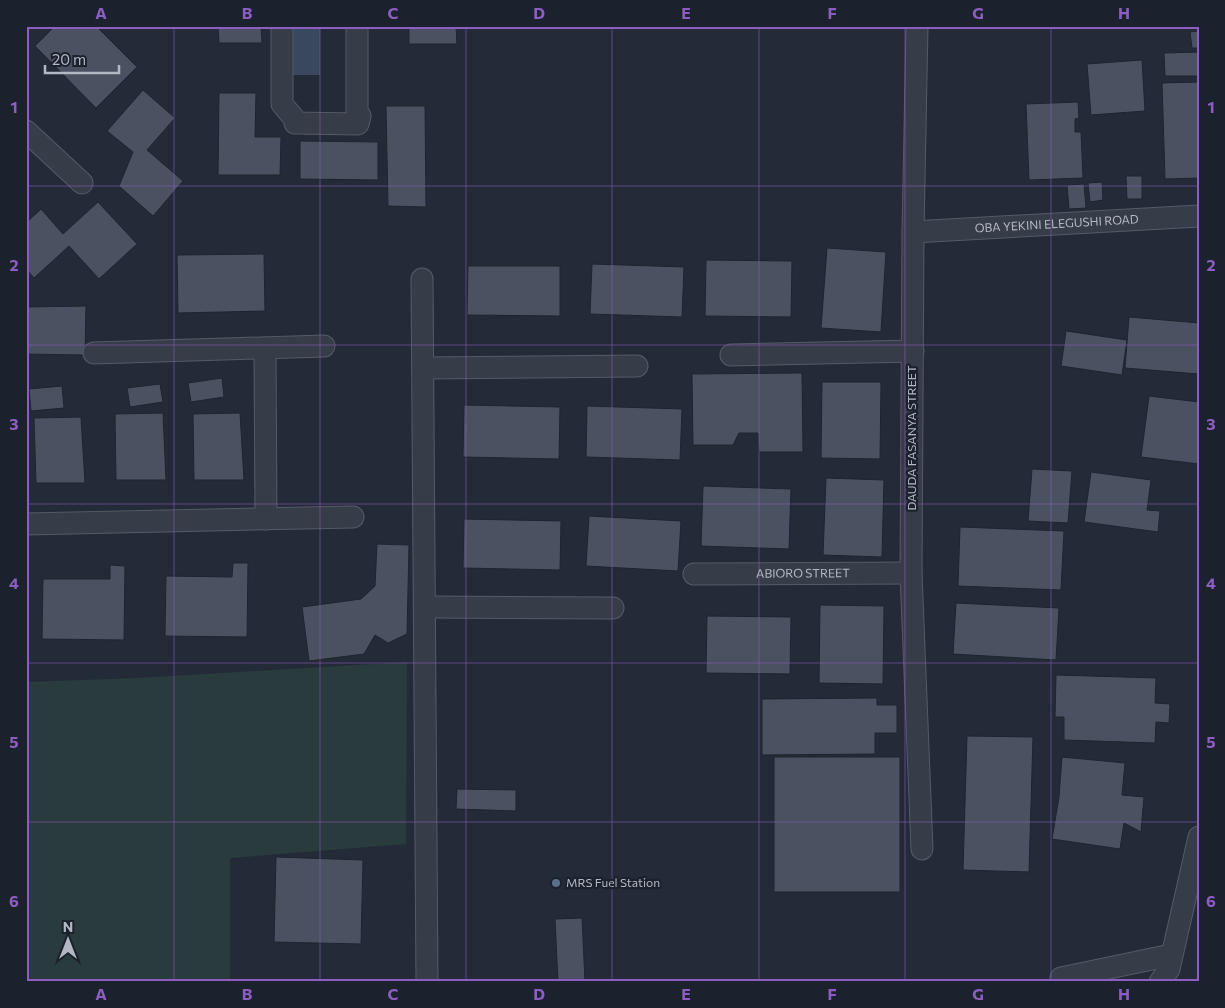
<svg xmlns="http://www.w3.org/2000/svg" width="1225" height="1008" font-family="Commissioner,sans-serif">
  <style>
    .green { fill: #2a3b3d }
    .water { fill: #3a485f }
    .building { fill: #4a5261; stroke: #1e242f }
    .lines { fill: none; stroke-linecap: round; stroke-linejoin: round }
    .minor-casing { stroke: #555b66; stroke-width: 23 }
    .minor { stroke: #373d48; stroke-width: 21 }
    .grid { fill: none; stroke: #8e5dc1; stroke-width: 1; stroke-opacity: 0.55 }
    .service-dot { fill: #5c6f8a; stroke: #1c222d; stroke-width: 2 }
    .labels { text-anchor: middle; stroke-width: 4.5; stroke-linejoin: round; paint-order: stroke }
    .street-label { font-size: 12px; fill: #b2b8c4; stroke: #1c222d }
    .poi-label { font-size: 12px; fill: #b2b8c4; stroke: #1c222d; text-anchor: start }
    .neatline { fill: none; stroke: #8e5dc1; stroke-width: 2 }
    .grid-label { font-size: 16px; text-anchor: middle; font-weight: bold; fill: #8e5dc1 }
  </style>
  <rect width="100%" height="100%" fill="#242b38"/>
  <!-- green -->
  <polygon class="green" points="407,662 406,844 230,858 230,982 26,982 26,682 139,678"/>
  <!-- water -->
  <rect class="water" x="291" y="26" width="29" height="49"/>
  <!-- building -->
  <g class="building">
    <polygon points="55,26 96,26 137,67 96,108 35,46"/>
    <polygon points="218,26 261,26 262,43 219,43"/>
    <polygon points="409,26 456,26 457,44 409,44"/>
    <polygon points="1199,31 1199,48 1192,48 1190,32"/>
    <polygon points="1199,52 1199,76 1165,76 1164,53"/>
    <polygon points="1142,60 1145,111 1091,115 1087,64"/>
    <polygon points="1199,82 1199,178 1165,179 1162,83"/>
    <polygon points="143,90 175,118 147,150 183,181 153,216 119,186 133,152 107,131"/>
    <polygon points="219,93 256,93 255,137 281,137 280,175 218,175"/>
    <polygon points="1078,102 1079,118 1075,119 1075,132 1081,132 1083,178 1029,180 1026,104"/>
    <polygon points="386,106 425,106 426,207 388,206"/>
    <polygon points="300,141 378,142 378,180 300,179"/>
    <polygon points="1126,176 1142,176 1142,199 1127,199"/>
    <polygon points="1102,182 1103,200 1090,202 1088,183"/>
    <polygon points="1084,184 1086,208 1069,209 1067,185"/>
    <polygon points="98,202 137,244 99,279 69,246 34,278 26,269 26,223 41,209 63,234"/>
    <polygon points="827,248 886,252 881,332 821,328"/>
    <polygon points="264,254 265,311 178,313 177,255"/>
    <polygon points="706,260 792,261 791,317 705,316"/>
    <polygon points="592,264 684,267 682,317 590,314"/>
    <polygon points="468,266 560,266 560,316 467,315"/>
    <polygon points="86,306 85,355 26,354 26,307"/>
    <polygon points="1129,317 1199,323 1199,374 1125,368"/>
    <polygon points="1066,331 1127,340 1122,375 1061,366"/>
    <polygon points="802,373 803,452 759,452 758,433 739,433 733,445 693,445 692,374"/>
    <polygon points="222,378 224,397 191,402 188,383"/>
    <polygon points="822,382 881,382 880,459 821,458"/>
    <polygon points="160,384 163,402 130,407 127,388"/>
    <polygon points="62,386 64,408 31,411 29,389"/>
    <polygon points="1149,396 1199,402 1199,464 1141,457"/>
    <polygon points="464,405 560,407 559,459 463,457"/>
    <polygon points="587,406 682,409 680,460 586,457"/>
    <polygon points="163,413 166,480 116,480 115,414"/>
    <polygon points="240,413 244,480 194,480 193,414"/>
    <polygon points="81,417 85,483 36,483 34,418"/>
    <polygon points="1032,469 1072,471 1068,523 1028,521"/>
    <polygon points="1091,472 1151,480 1147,510 1160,511 1158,532 1084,522"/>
    <polygon points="826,478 884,480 882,557 823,555"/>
    <polygon points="703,486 791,489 789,549 701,546"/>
    <polygon points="589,516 681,521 678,571 586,566"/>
    <polygon points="464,519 561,521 560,570 463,568"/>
    <polygon points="960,527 1064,531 1061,590 958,586"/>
    <polygon points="377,544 409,545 407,634 388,643 375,635 364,654 309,661 302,607 361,599 375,586"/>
    <polygon points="233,563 248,563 247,637 165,636 166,576 232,577"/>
    <polygon points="110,565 125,566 124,640 42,639 43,579 110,579"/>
    <polygon points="956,603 1059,608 1056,660 953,654"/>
    <polygon points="820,605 884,606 883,684 819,683"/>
    <polygon points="707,616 791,617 790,674 706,673"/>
    <polygon points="1056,675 1156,678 1155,703 1170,704 1169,723 1156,722 1155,743 1064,740 1064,717 1055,717"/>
    <polygon points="877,698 877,705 897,705 897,733 875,733 875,754 762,755 762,699"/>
    <polygon points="967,736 1033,737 1029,872 963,870"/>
    <rect x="774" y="757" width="126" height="135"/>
    <polygon points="1062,757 1125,763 1122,795 1144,797 1141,832 1124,823 1120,849 1052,839 1059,797"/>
    <polygon points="457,789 516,790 516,811 456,809"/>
    <polygon points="276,857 363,860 361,944 274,942"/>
    <polygon points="582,918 585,982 558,982 555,919"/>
  </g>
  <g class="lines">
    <!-- minor casing -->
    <g class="minor-casing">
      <g id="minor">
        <polyline points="282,26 282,104 297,122 295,123 358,124 360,116 357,112 357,26"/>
        <polyline points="917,26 913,232 911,573 922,849"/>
        <polyline points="26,131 82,183"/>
        <path id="s1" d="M913 232 1199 216"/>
        <polyline points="422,279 427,982"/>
        <polyline points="265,348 266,519"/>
        <polyline points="94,353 324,346"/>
        <polyline points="731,355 913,351"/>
        <polyline points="424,368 637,366"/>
        <polyline points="26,524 353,517"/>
        <path id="s2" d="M694 574 911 573"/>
        <polyline points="425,607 613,608"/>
        <polyline points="1061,978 1171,955"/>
        <polyline points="1160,982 1169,969 1199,837"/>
      </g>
    </g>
    <!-- minor -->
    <use href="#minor" class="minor"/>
  </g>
  <!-- grid -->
  <path class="grid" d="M174 26V982M320 26V982M466 26V982M612 26V982M759 26V982M905 26V982M1051 26V982M26 186H1199M26 345H1199M26 504H1199M26 663H1199M26 822H1199"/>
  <!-- markers -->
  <circle class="service-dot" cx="556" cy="883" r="5"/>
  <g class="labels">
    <!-- street labels -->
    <g class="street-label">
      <text dy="4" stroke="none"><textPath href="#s1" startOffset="144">OBA YEKINI ELEGUSHI ROAD</textPath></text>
      <text transform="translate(912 438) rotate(-90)" y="4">DAUDA FASANYA STREET</text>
      <text dy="4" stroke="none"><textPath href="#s2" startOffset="109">ABIORO STREET</textPath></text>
    </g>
    <!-- poi labels -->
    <g class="poi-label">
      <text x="566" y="887">MRS Fuel Station</text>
    </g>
  </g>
  <!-- border -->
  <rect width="1225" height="1008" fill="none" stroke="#1c222d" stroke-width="55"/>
  <!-- north arrow -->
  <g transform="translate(68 940)" stroke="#1c222d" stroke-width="4" paint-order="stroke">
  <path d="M0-4L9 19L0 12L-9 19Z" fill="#b2b8c4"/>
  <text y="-8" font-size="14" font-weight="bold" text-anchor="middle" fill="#b2b8c4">N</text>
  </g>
  <!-- scale -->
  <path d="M45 65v8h74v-8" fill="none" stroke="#b2b8c4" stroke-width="2.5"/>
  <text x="52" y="65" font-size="15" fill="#b2b8c4" stroke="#1c222d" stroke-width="4" paint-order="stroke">20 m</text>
  <rect x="28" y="28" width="1170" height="952" class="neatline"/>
  <g class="grid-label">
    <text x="101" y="19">A</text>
    <text x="247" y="19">B</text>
    <text x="393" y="19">C</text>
    <text x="539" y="19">D</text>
    <text x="686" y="19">E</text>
    <text x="832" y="19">F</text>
    <text x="978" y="19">G</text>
    <text x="1124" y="19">H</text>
    <text x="14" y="113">1</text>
    <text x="1211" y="113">1</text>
    <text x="14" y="271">2</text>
    <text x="1211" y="271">2</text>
    <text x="14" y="430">3</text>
    <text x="1211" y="430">3</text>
    <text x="14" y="589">4</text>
    <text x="1211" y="589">4</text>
    <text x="14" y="748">5</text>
    <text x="1211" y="748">5</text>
    <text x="14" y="907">6</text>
    <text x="1211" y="907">6</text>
    <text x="101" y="1000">A</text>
    <text x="247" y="1000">B</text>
    <text x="393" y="1000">C</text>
    <text x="539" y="1000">D</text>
    <text x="686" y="1000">E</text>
    <text x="832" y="1000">F</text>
    <text x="978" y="1000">G</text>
    <text x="1124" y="1000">H</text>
  </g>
</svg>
